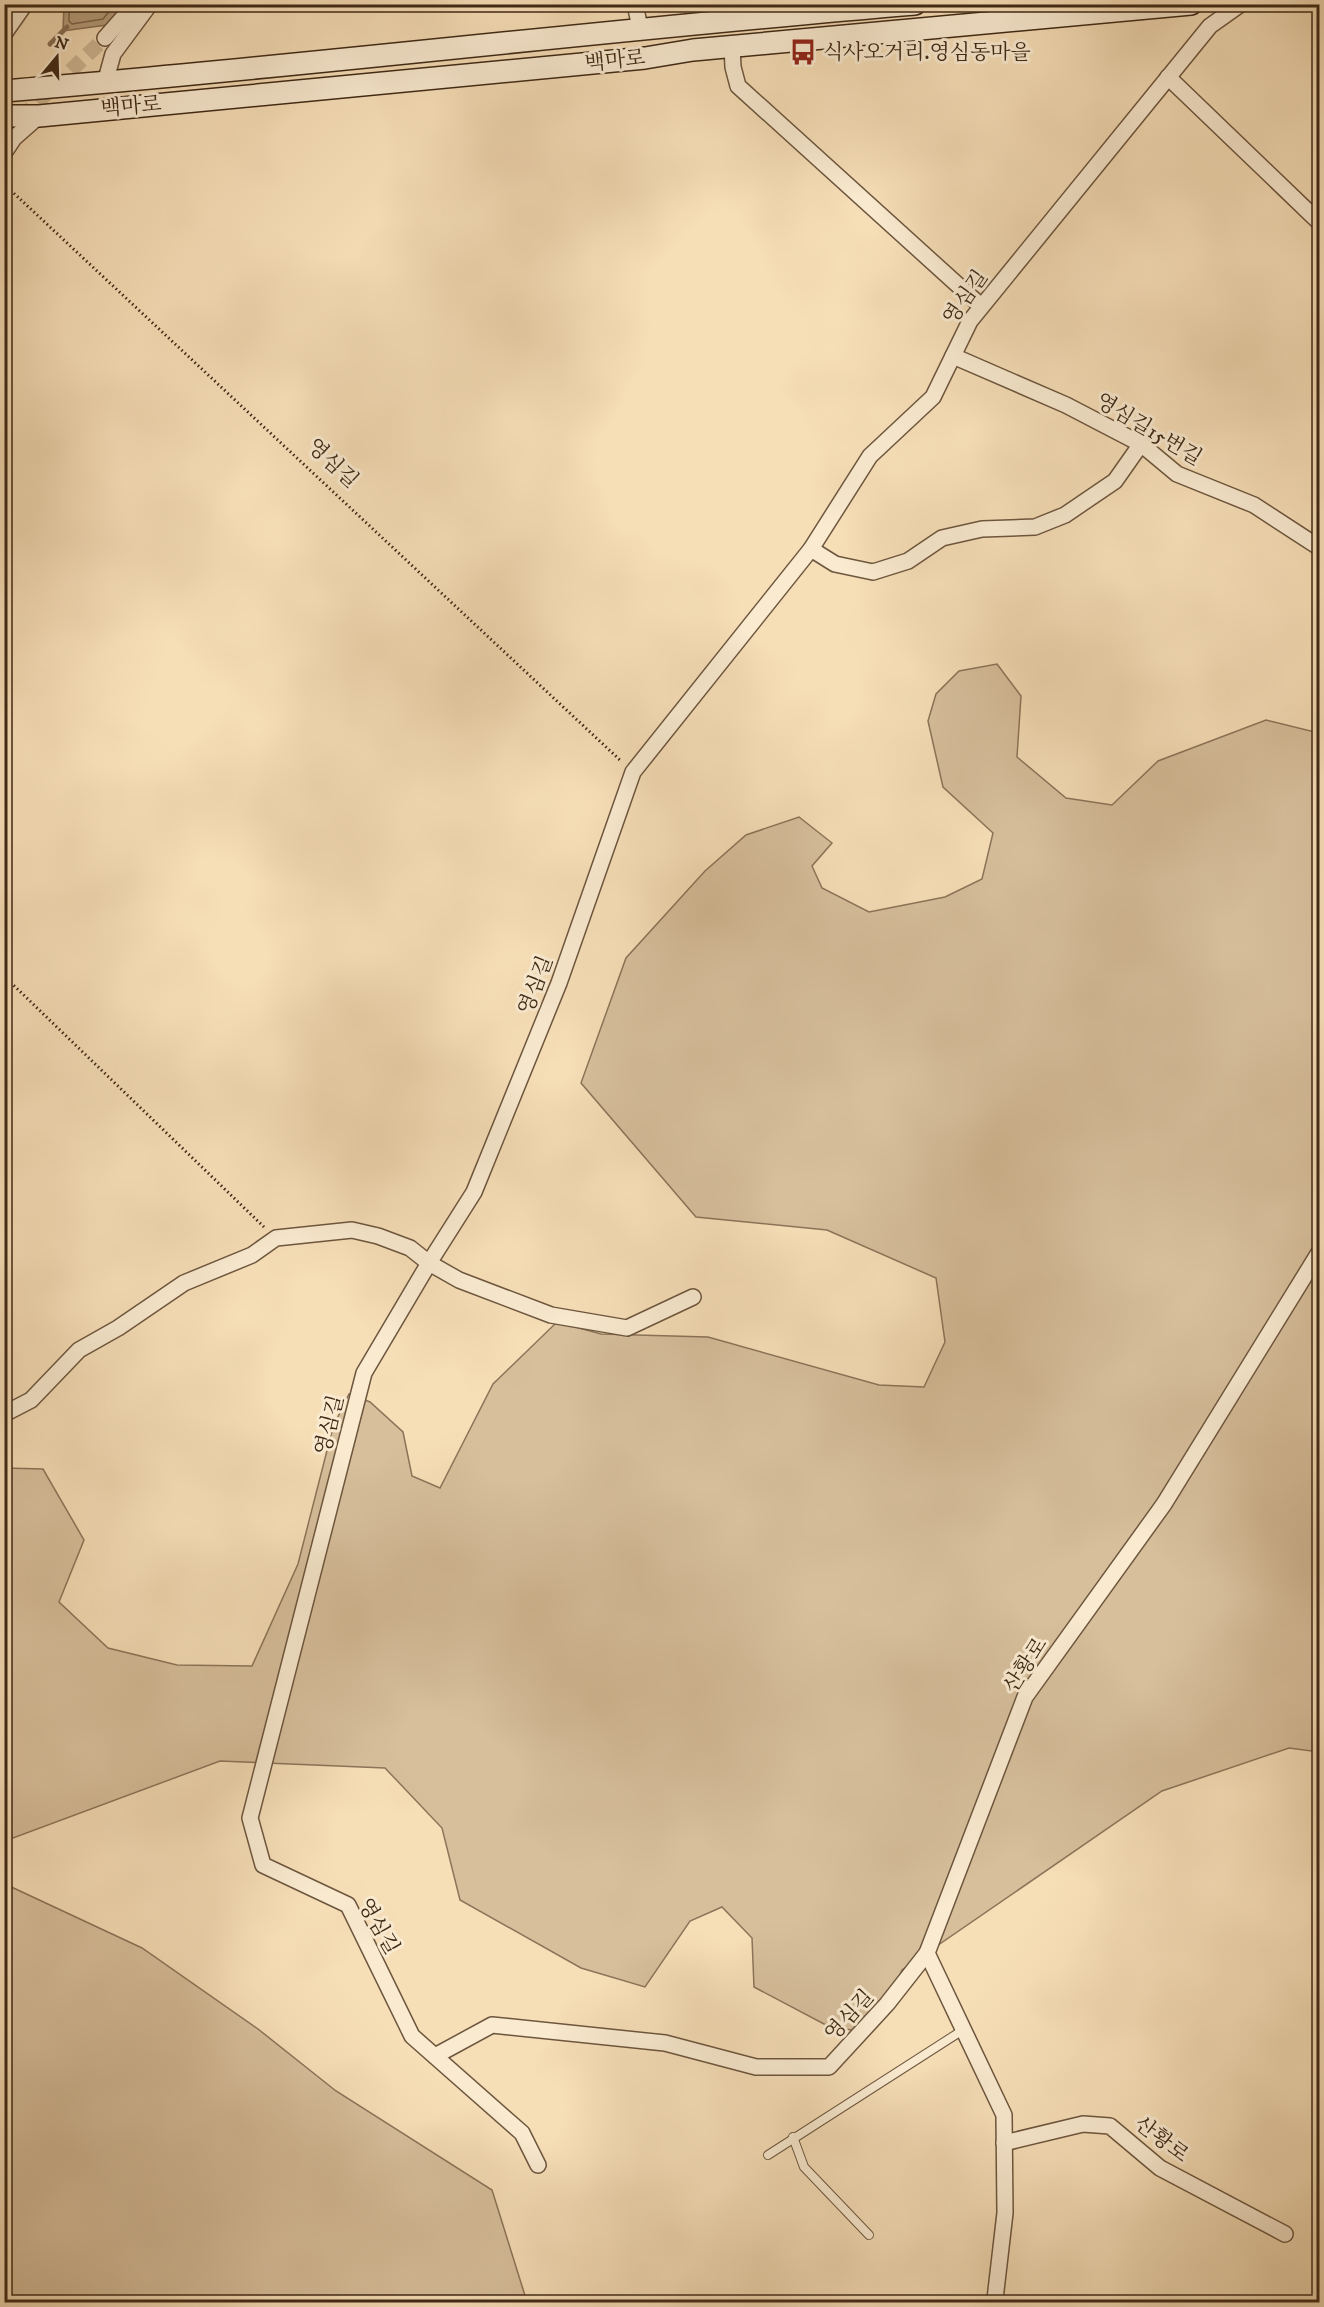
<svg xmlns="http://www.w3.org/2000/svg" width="1324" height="2307" font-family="'IM FELL DW Pica','Noto Serif KR',serif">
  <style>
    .green { fill: #d7bf9c; stroke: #8b7459; stroke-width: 1.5 }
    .water { fill: #b8a080; stroke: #887056; stroke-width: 1.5 }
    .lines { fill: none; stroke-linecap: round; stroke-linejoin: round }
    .shore { stroke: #7c644b; stroke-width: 1.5 }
    .stream { stroke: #887056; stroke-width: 5 }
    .street-tunnel { stroke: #d1ba97; stroke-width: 15; stroke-dasharray: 15 8; stroke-linecap: butt }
    .lane-casing { stroke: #6d563e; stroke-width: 10 }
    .street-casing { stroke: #6d563e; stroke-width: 18 }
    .secondary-casing { stroke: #3f2916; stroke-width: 24 }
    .path { stroke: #3f2916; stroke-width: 3; stroke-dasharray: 1.5 3; stroke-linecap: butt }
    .lane { stroke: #f9ead0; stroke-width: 8 }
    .street { stroke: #f9ead0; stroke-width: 15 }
    .secondary { stroke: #f9ead0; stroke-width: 21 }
    .labels { text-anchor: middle; stroke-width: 6; stroke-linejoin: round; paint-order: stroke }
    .poi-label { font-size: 21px; fill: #3f2916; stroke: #f9ead0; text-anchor: start }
    .street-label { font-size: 21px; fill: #3f2916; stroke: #f9ead0 }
  </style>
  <rect width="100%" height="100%" fill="#f6deb7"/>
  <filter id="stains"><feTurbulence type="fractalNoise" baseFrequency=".00333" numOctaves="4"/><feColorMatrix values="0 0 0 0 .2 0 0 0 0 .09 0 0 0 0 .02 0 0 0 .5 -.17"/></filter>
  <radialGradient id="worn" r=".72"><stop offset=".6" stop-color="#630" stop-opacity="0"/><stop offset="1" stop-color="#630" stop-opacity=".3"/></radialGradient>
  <!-- green -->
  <g class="green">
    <polygon points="997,664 1021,696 1017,757 1066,798 1112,805 1158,761 1266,720 1319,733 1319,1752 1289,1748 1162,1791 902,1970 887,2004 855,2031 824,2024 754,1987 752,1938 722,1907 690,1921 645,1987 581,1968 460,1900 442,1828 385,1768 220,1761 5,1841 5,1468 43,1469 84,1540 59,1602 108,1648 177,1665 252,1666 298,1564 333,1427 349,1394 370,1402 403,1432 412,1476 440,1488 493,1384 557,1322 601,1334 708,1337 879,1385 924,1387 945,1342 936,1278 827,1230 696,1217 581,1083 626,958 705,871 746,835 799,817 832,843 812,866 822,888 869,912 945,897 982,879 993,833 943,787 928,721 936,694 959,671"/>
    <polygon points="5,1884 142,1948 258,2029 336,2091 492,2190 527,2302 5,2302"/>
  </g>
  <!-- water -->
  <polygon class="water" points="64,5 64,4 122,5 107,25 63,31"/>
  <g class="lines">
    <!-- shore -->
    <polyline class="shore" points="69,4 69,21 72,24 103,19 115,4"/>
    <!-- stream -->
    <polyline class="stream" points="50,44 67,27"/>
    <!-- street-tunnel -->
    <polyline class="street-tunnel" points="4,134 105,38"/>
    <!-- lane casing -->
    <g class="lane-casing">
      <g id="lane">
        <polyline points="793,2137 804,2167 869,2235"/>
        <polyline points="768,2155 963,2030"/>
      </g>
    </g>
    <!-- street casing -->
    <g class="street-casing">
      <g id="street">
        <polyline points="635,4 640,28"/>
        <polyline points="4,34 25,4"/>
        <polyline points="105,38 135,4"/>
        <polyline points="732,47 733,67 738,86 981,306"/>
        <polyline points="1168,77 1320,223"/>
        <polyline points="105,83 113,54 150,4"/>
        <polyline points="4,153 14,138 39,116"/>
        <polyline points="953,356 1066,405 1141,444 1177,474 1254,505 1320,548"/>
        <polyline points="811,549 835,564 873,572 908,561 942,538 982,529 1035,527 1065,515 1115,481 1141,444"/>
        <polyline points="4,1414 31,1400 79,1350 118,1328 184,1283 252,1255 276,1238 352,1230 378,1236 410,1248 429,1263 459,1280 551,1315 627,1328 693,1297"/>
        <polyline points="435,2056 492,2025 665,2043 756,2067 829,2067 887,2004 927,1953"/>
        <polyline points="1004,2143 1083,2124 1110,2126 1160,2168 1285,2234"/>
        <polyline points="538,2165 522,2133 412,2036 348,1905 263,1865 250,1818 364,1373 429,1263 474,1192 559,983 633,772 811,549 870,456 933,397 970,321 1210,26 1241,4"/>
        <polyline points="993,2302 995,2299 1005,2213 1004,2115 927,1953 1025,1697 1164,1504 1320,1251"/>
      </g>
    </g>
    <!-- secondary casing -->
    <g class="secondary-casing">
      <g id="secondary">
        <path d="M4 91C308 66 611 29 915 4"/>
        <polyline points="4,116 39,116 645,58 693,50 1191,4"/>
      </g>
    </g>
    <!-- path -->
    <g class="path">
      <polyline points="4,184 621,761"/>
      <polyline points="4,976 264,1227"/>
    </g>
    <!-- lane -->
    <use href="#lane" class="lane"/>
    <!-- street -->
    <use href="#street" class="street"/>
    <!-- secondary -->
    <use href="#secondary" class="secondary"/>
  </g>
  <!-- icons -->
  <defs>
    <g id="bus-bare" transform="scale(2.07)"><path d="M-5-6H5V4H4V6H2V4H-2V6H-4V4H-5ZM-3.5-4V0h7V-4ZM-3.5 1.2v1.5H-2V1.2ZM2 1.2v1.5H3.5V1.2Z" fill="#8f2418" stroke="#f9ead0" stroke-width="2.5" paint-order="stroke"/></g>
  </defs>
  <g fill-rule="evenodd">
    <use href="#bus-bare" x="803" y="52"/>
  </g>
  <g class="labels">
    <!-- poi labels -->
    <g class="poi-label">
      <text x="823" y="59">식사오거리.영심동마을</text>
    </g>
    <!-- street labels -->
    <g class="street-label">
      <text transform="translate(615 60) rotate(-6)" y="7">백마로</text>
      <text transform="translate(131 106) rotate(-5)" y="7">백마로</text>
      <text transform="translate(965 297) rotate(-55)" y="7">영심길</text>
      <text transform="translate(1149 429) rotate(31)" y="7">영심길15번길</text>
      <text transform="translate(333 463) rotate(43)" y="7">영심길</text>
      <text transform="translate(535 985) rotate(-69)" y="7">영심길</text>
      <text transform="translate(329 1425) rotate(-76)" y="7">영심길</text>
      <text transform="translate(1025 1665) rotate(-57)" y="7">산황로</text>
      <text transform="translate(379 1926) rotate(60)" y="7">영심길</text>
      <text transform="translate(849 2015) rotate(-48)" y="7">영심길</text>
      <text transform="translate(1162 2139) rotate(37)" y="7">산황로</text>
    </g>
  </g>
  <!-- margin -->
  <rect width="1324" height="2307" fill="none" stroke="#f6deb7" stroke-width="24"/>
  <rect x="6" y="6" width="1312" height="2295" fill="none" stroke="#3f2916" stroke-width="3"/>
  <rect x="12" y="12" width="1300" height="2283" fill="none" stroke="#3f2916" stroke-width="1.5"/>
  <!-- north arrow -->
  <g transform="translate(57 57) rotate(19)" stroke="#f9ead0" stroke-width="4.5" paint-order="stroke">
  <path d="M0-4.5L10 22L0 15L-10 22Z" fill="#3f2916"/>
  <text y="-9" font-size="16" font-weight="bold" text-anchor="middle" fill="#3f2916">N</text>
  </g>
  <rect width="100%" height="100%" filter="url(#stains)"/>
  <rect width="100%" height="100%" fill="url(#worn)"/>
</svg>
